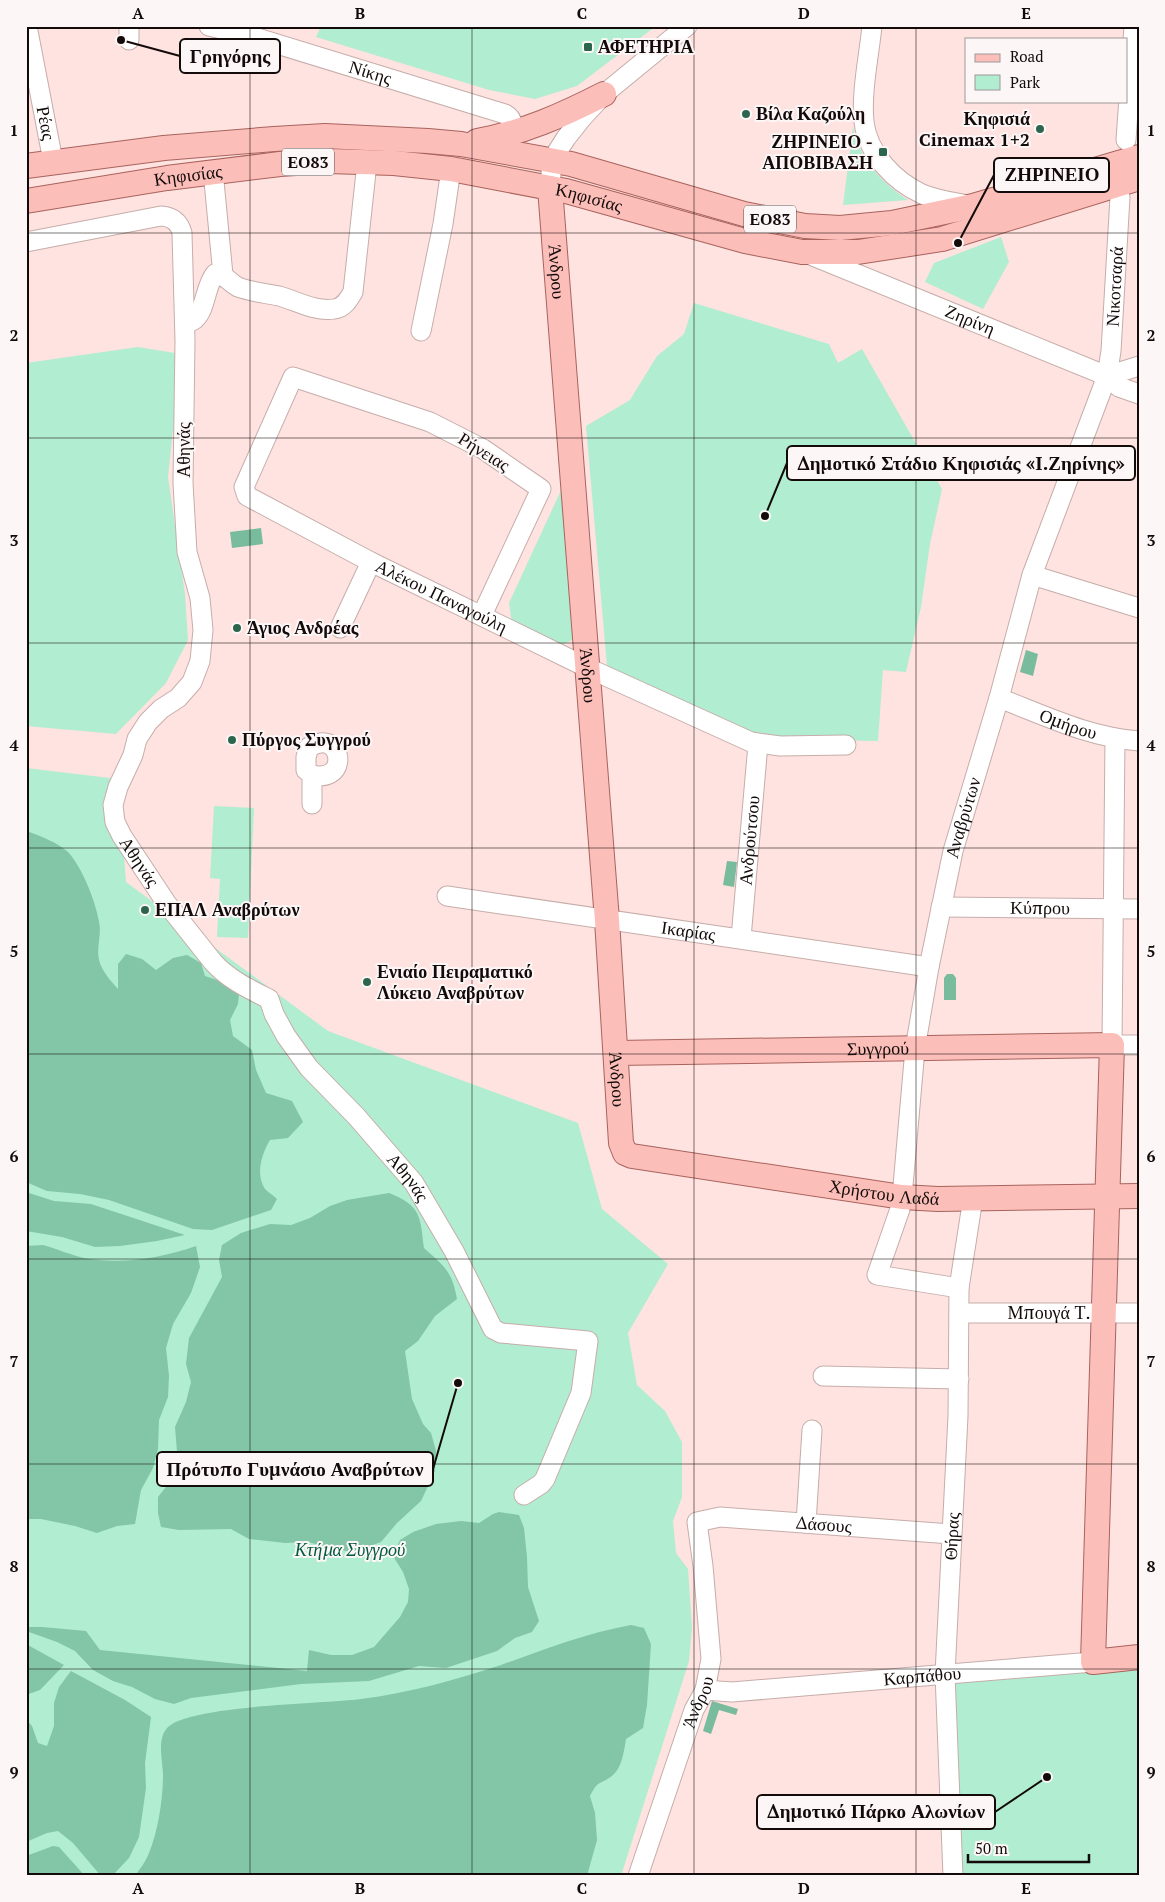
<svg xmlns="http://www.w3.org/2000/svg" width="1165" height="1902" font-family="'PT Serif',serif">
  <style>
    .green { fill: #b1edd1 }
    .forest { fill: #83c5a7 }
    .water { fill: #79bb9d }
    .lines { fill: none; stroke-linecap: round; stroke-linejoin: round }
    .minor-casing { stroke: #c6adaa; stroke-width: 21 }
    .major-casing { stroke: #a9635d; stroke-width: 26 }
    .minor { stroke: #fff; stroke-width: 19 }
    .major { stroke: #fcbeb9; stroke-width: 24 }
    .grid { fill: none; stroke: #130b0a; stroke-width: 1; stroke-opacity: 0.55 }
    .poi-dot { fill: #2c654e; stroke: #fcf6f6; stroke-width: 2 }
    .labels { text-anchor: middle; stroke-width: 4; stroke-linejoin: round; paint-order: stroke }
    .shield { fill: #fcf6f6; stroke: #595251; stroke-width: 1 }
    .shield-label { font-size: 16px; font-weight: bold; fill: #130b0a }
    .poi-label { font-size: 18px; font-weight: bold; fill: #130b0a; stroke: #fcf6f6; text-anchor: start }
    .street-label { font-size: 18px; fill: #130b0a; stroke: #fcf6f6 }
    .park-label { font-size: 18px; font-style: italic; fill: #005a3f; stroke: #fcf6f6 }
    .leader { fill: none; stroke: #130b0a; stroke-width: 2 }
    .callout-dot { fill: #130b0a; stroke: #fcf6f6; stroke-width: 2 }
    .callout { fill: #fcf6f6; stroke: #130b0a; stroke-width: 2 }
    .callout-label { font-size: 19px; text-anchor: middle; font-weight: bold; fill: #130b0a }
    .neatline { fill: none; stroke: #130b0a; stroke-width: 2 }
    .grid-label { font-size: 16px; text-anchor: middle; font-weight: bold; fill: #130b0a }
  </style>
  <rect width="100%" height="100%" fill="#fee3e0"/>
  <!-- green -->
  <g class="green">
    <polygon points="321,26 656,26 577,86 535,99 489,90 316,37"/>
    <path d="M853 127C860 160 881 182 908 200L843 205Z"/>
    <polygon points="1001,237 1009,262 983,309 925,282 934,263"/>
    <polygon points="694,303 829,344 838,363 862,349 942,489 930,544 921,607 906,672 883,670 878,741 760,739 607,666 586,426 630,400 657,356 684,334"/>
    <polygon points="138,347 181,354 168,477 185,594 188,640 166,683 116,734 26,726 26,363"/>
    <polygon points="563,486 574,630 572,640 562,645 512,624 509,603"/>
    <polygon points="26,768 118,779 126,882 328,1031 578,1123 602,1209 668,1264 628,1333 637,1385 665,1411 682,1442 682,1497 673,1521 676,1553 688,1569 692,1627 689,1661 621,1876 26,1876"/>
    <polygon points="214,806 254,808 248,938 217,937 220,879 210,878"/>
    <polygon points="1139,1663 1139,1876 961,1876 951,1678"/>
  </g>
  <!-- forest -->
  <g class="forest">
    <path d="M27 831C40 836 57 842 68 852 82 867 96 902 99 922 102 934 96 948 99 960 102 972 111 981 118 989V964L126 954 142 959 156 970 173 958 187 955 201 963 205 976 217 980 223 975 240 984 238 1004 230 1020 233 1036 252 1050 256 1070 266 1093 292 1101 303 1122 288 1138 270 1140C262 1153 255 1174 265 1189 268 1192 274 1196 277 1199L271 1210 212 1230 193 1229 109 1200 80 1194 47 1191 26 1182Z"/>
    <polygon points="26,1192 54,1201 91,1204 185,1235 157,1241 120,1246 95,1247 62,1237 26,1231"/>
    <path d="M389 1193C422 1206 420 1217 424 1248 445 1267 452 1271 457 1299L435 1316 418 1341 405 1351 412 1399 423 1424 431 1433 436 1451 435 1471 421 1501 397 1523 381 1542 353 1552 334 1549 308 1542 285 1543 249 1539 231 1529 179 1530 161 1527 158 1513V1497L169 1483 177 1452 175 1427 186 1402 191 1382 186 1364 189 1338 222 1277 219 1260 222 1245 241 1233 270 1224 291 1225 310 1218 330 1206 347 1200Z"/>
    <path d="M43 1245C57 1249 71 1255 84 1258 121 1265 161 1258 196 1246L200 1267 191 1293 173 1324 166 1348 169 1376 168 1397 159 1420 158 1449 153 1468 141 1490 135 1524 117 1526 97 1533 75 1526 41 1519H26V1246Z"/>
    <polygon points="499,1512 519,1515 524,1528 527,1557 528,1587 539,1621 532,1632 515,1638 497,1651 446,1668 419,1666 369,1681 301,1684 191,1698 174,1704 155,1699 132,1687 113,1681 93,1670 75,1651 57,1642 26,1631 26,1627 42,1627 86,1631 100,1650 307,1671 309,1650 331,1655 352,1655 374,1647 400,1617 408,1602 409,1589 403,1572 393,1556 400,1540 413,1532 436,1524 461,1521 479,1523 493,1514"/>
    <path d="M631 1625 644 1628 651 1644 647 1705 643 1728 626 1739C624 1751 622 1768 612 1776 598 1786 599 1779 590 1796L595 1813 597 1840 587 1876H135C140 1869 146 1861 149 1853 158 1831 163 1799 163 1775 163 1761 156 1739 168 1727 191 1705 323 1704 361 1699 409 1693 455 1680 501 1665 546 1649 583 1634 631 1625Z"/>
    <polygon points="26,1644 64,1665 40,1690 26,1695"/>
    <polygon points="71,1671 125,1700 151,1717 145,1763 146,1788 139,1837 129,1858 112,1876 101,1876 73,1843 58,1831 47,1833 26,1842 26,1719 32,1726 38,1743 47,1746 54,1726 54,1703 59,1687"/>
    <polygon points="53,1846 59,1847 85,1876 26,1876 26,1856"/>
  </g>
  <!-- water -->
  <g class="water">
    <polygon points="261,528 263,544 232,548 230,532"/>
    <polygon points="1026,650 1038,654 1033,676 1020,672"/>
    <polygon points="727,861 737,862 734,887 723,885"/>
    <polygon points="947,974 953,974 956,978 956,1000 944,1000 944,978"/>
    <polygon points="712,1701 738,1709 736,1715 719,1710 711,1734 703,1731"/>
  </g>
  <g class="lines">
    <!-- minor casing -->
    <g class="minor-casing">
      <g id="minor">
        <path id="s1" d="M27 26 53 161"/>
        <path id="s2" d="M209 26 251 36 505 114C514 119 514 128 507 135"/>
        <path d="M872 26C869 56 861 92 864 122 868 154 894 181 922 194 936 200 952 202 967 205"/>
        <polyline points="129,40 129,26"/>
        <polyline points="1126,140 1134,26"/>
        <polyline points="213,171 223,275"/>
        <polyline points="550,188 552,160 566,138 581,119 604,94 687,26"/>
        <path id="s3" d="M26 242 161 216C173 217 179 222 182 233L185 341 183 483 187 552 200 598 203 630 200 661 192 682 178 698 161 709 148 722 137 739 133 755 118 787 113 805 115 822 122 836 167 904 213 962C228 979 249 989 269 999L274 1014 286 1036 309 1068 356 1116 414 1183 454 1251 493 1329 501 1333 588 1341 581 1393 545 1479 541 1484 524 1495"/>
        <path id="s4" d="M808 254 1107 376 1139 366"/>
        <path d="M185 325C188 323 192 321 195 319 206 309 205 286 215 274 227 275 228 282 238 287 251 292 265 293 279 296 297 301 315 312 334 309 344 308 349 299 353 292L367 163"/>
        <polyline points="421,331 443,224 451,169"/>
        <polyline points="1107,376 1119,387 1139,394"/>
        <polyline points="1032,575 1139,608"/>
        <path id="s5" d="M482 615 541 489 483 449 430 422 293 377 244 487 247 496 371 562 588 668 751 742 780 746 846 745"/>
        <polyline points="340,628 371,562"/>
        <path id="s6" d="M999 698C1046 716 1088 737 1139 741"/>
        <polyline points="1115,738 1112,1045 1139,1045"/>
        <path d="M312 775C345 782 343 745 325 743 319 742 314 745 309 747L306 757V770L312 775V804"/>
        <path id="s7" d="M447 896C607 920 768 942 929 967"/>
        <path id="s8" d="M941 907 1139 909"/>
        <path id="s9" d="M741 938 758 744"/>
        <path id="s10" d="M959 1288 877 1275 900 1209 902 1197 915 1049 929 967 953 851 999 698 1032 575 1107 376 1111 351 1120 197"/>
        <path id="s11" d="M959 1313H1139"/>
        <polyline points="823,1376 959,1379"/>
        <polyline points="806,1523 812,1430"/>
        <path id="s12" d="M705 1690 732 1692 1093 1662"/>
        <path id="s13" d="M638 1876 694 1710 705 1690 711 1659 703 1566 697 1522 720 1517 951 1534"/>
        <path id="s14" d="M953 1876 945 1674 958 1416 959 1288 973 1198"/>
      </g>
    </g>
    <!-- major casing -->
    <g class="major-casing">
      <g id="major">
        <path d="M477 141C523 133 563 115 604 94"/>
        <polyline points="26,166 164,148 274,139 325,136 428,141 461,144 571,164 744,214 805,226 840,228 892,223 973,206 1139,157"/>
        <path id="s15" d="M550 188 607 920 621 1143 625 1153 632 1156 902 1197 938 1199 1139 1196"/>
        <path id="s16" d="M26 201 167 178 280 164 327 161 394 163 451 169 566 191 745 241 802 252H858L942 239 1139 178"/>
        <path id="s17" d="M617 1053 1112 1045 1093 1662 1139 1657"/>
      </g>
    </g>
    <!-- minor -->
    <use href="#minor" class="minor"/>
    <!-- major -->
    <use href="#major" class="major"/>
  </g>
  <!-- grid -->
  <path class="grid" d="M250 26V1876M472 26V1876M694 26V1876M916 26V1876M26 233H1139M26 438H1139M26 643H1139M26 848H1139M26 1054H1139M26 1259H1139M26 1464H1139M26 1669H1139"/>
  <!-- markers -->
  <g class="poi-dot">
    <rect x="583" y="42" width="10" height="10" rx="2.5"/>
    <circle cx="746" cy="114" r="5"/>
    <circle cx="1040" cy="129" r="5"/>
    <rect x="878" y="147" width="10" height="10" rx="2.5"/>
    <circle cx="237" cy="628" r="5"/>
    <circle cx="232" cy="740" r="5"/>
    <circle cx="145" cy="910" r="5"/>
    <circle cx="367" cy="982" r="5"/>
  </g>
  <g class="labels">
    <!-- shield labels -->
    <g class="shield">
      <rect x="282" y="148.5" width="52" height="27" rx="4"/>
      <rect x="744" y="205.5" width="52" height="27" rx="4"/>
    </g>
    <g class="shield-label">
      <text x="308" y="168">ΕΟ83</text>
      <text x="770" y="225">ΕΟ83</text>
    </g>
    <!-- poi labels -->
    <g class="poi-label">
      <text x="598" y="53">ΑΦΕΤΗΡΙΑ</text>
      <text x="756" y="120">Βίλα Καζούλη</text>
      <text x="1030" y="125" text-anchor="end">Κηφισιά<tspan x="1030" dy="21">Cinemax 1+2</tspan></text>
      <text x="873" y="148" text-anchor="end">ΖΗΡΙΝΕΙΟ -<tspan x="873" dy="21">ΑΠΟΒΙΒΑΣΗ</tspan></text>
      <text x="247" y="634">Άγιος Ανδρέας</text>
      <text x="242" y="746">Πύργος Συγγρού</text>
      <text x="155" y="916">ΕΠΑΛ Αναβρύτων</text>
      <text x="377" y="978">Ενιαίο Πειραματικό<tspan x="377" dy="21">Λύκειο Αναβρύτων</tspan></text>
    </g>
    <!-- street labels -->
    <g class="street-label">
      <text dy="6" stroke="none"><textPath href="#s2" startOffset="168">Νίκης</textPath></text>
      <text dy="6" stroke="none"><textPath href="#s1" startOffset="99">Ρέας</textPath></text>
      <text dy="6" stroke="none"><textPath href="#s16" startOffset="164">Κηφισίας</textPath></text>
      <text dy="6" stroke="none"><textPath href="#s16" startOffset="569">Κηφισίας</textPath></text>
      <text dy="6" stroke="none"><textPath href="#s15" startOffset="84">Άνδρου</textPath></text>
      <text dy="6" stroke="none"><textPath href="#s10" startOffset="1105">Νικοτσαρά</textPath></text>
      <text dy="6" stroke="none"><textPath href="#s4" startOffset="175">Ζηρίνη</textPath></text>
      <text transform="translate(184 450) rotate(-90)" y="6">Αθηνάς</text>
      <text transform="translate(484 452) rotate(32)" y="6">Ρήνειας</text>
      <text dy="6" stroke="none"><textPath href="#s5" startOffset="762">Αλέκου Παναγούλη</textPath></text>
      <text dy="6" stroke="none"><textPath href="#s15" startOffset="489">Άνδρου</textPath></text>
      <text dy="6" stroke="none"><textPath href="#s6" startOffset="74">Ομήρου</textPath></text>
      <text dy="6" stroke="none"><textPath href="#s10" startOffset="550">Αναβρύτων</textPath></text>
      <text dy="6" stroke="none"><textPath href="#s9" startOffset="98">Ανδρούτσου</textPath></text>
      <text dy="6" stroke="none"><textPath href="#s3" startOffset="834">Αθηνάς</textPath></text>
      <text dy="6" stroke="none"><textPath href="#s8" startOffset="99">Κύπρου</textPath></text>
      <text dy="6" stroke="none"><textPath href="#s7" startOffset="244">Ικαρίας</textPath></text>
      <text dy="6" stroke="none"><textPath href="#s17" startOffset="261">Συγγρού</textPath></text>
      <text dy="6" stroke="none"><textPath href="#s15" startOffset="894">Άνδρου</textPath></text>
      <text dy="6" stroke="none"><textPath href="#s3" startOffset="1254">Αθηνάς</textPath></text>
      <text dy="6" stroke="none"><textPath href="#s15" startOffset="1231">Χρήστου Λαδά</textPath></text>
      <text dy="6" stroke="none"><textPath href="#s11" startOffset="90">Μπουγά Τ.</textPath></text>
      <text dy="6" stroke="none"><textPath href="#s13" startOffset="495">Δάσους</textPath></text>
      <text dy="6" stroke="none"><textPath href="#s14" startOffset="340">Θήρας</textPath></text>
      <text dy="6" stroke="none"><textPath href="#s12" startOffset="218">Καρπάθου</textPath></text>
      <text dy="6" stroke="none"><textPath href="#s13" startOffset="184">Άνδρου</textPath></text>
    </g>
    <!-- park labels -->
    <g class="park-label">
      <text x="350" y="1556">Κτήμα Συγγρού</text>
    </g>
  </g>
  <!-- callouts -->
  <path class="leader" d="M121 40L180 56M958 243L994 175M765 516L787 463M458 1383L433 1469M1047 1777L995 1812"/>
  <g class="callout-dot">
    <circle cx="121" cy="40" r="5"/>
    <circle cx="958" cy="243" r="5"/>
    <circle cx="765" cy="516" r="5"/>
    <circle cx="458" cy="1383" r="5"/>
    <circle cx="1047" cy="1777" r="5"/>
  </g>
  <g class="callout">
    <rect x="180" y="39" width="100" height="34" rx="5"/>
    <rect x="994" y="158" width="115" height="34" rx="5"/>
    <rect x="787" y="446" width="348" height="34" rx="5"/>
    <rect x="157" y="1452" width="276" height="34" rx="5"/>
    <rect x="757" y="1795" width="238" height="34" rx="5"/>
  </g>
  <g class="callout-label">
    <text x="230" y="63">Γρηγόρης</text>
    <text x="1052" y="181">ΖΗΡΙΝΕΙΟ</text>
    <text x="961" y="470">Δημοτικό Στάδιο Κηφισιάς «Ι.Ζηρίνης»</text>
    <text x="295" y="1476">Πρότυπο Γυμνάσιο Αναβρύτων</text>
    <text x="876" y="1818">Δημοτικό Πάρκο Αλωνίων</text>
  </g>
  <!-- border -->
  <rect width="1165" height="1902" fill="none" stroke="#fcf6f6" stroke-width="55"/>
  <!-- legend -->
  <rect x="965" y="38" width="162" height="65" fill="#fcf6f6" stroke="#9f9898"/>
  <rect x="975" y="54" width="25" height="8" fill="#fcbeb9" stroke="#9f9898"/>
  <text x="1010" y="62" font-size="15" fill="#130b0a">Road</text>
  <rect x="975" y="75" width="25" height="15" fill="#b1edd1" stroke="#9f9898"/>
  <text x="1010" y="88" font-size="15" fill="#130b0a">Park</text>
  <!-- scale -->
  <path d="M968 1854v8h121v-8" fill="none" stroke="#130b0a" stroke-width="2.5"/>
  <text x="975" y="1854" font-size="15" fill="#130b0a" stroke="#fcf6f6" stroke-width="4" paint-order="stroke">50 m</text>
  <rect x="28" y="28" width="1110" height="1846" class="neatline"/>
  <g class="grid-label">
    <text x="138" y="19">A</text>
    <text x="360" y="19">B</text>
    <text x="582" y="19">C</text>
    <text x="804" y="19">D</text>
    <text x="1026" y="19">E</text>
    <text x="14" y="136">1</text>
    <text x="1151" y="136">1</text>
    <text x="14" y="341">2</text>
    <text x="1151" y="341">2</text>
    <text x="14" y="546">3</text>
    <text x="1151" y="546">3</text>
    <text x="14" y="751">4</text>
    <text x="1151" y="751">4</text>
    <text x="14" y="957">5</text>
    <text x="1151" y="957">5</text>
    <text x="14" y="1162">6</text>
    <text x="1151" y="1162">6</text>
    <text x="14" y="1367">7</text>
    <text x="1151" y="1367">7</text>
    <text x="14" y="1572">8</text>
    <text x="1151" y="1572">8</text>
    <text x="14" y="1778">9</text>
    <text x="1151" y="1778">9</text>
    <text x="138" y="1894">A</text>
    <text x="360" y="1894">B</text>
    <text x="582" y="1894">C</text>
    <text x="804" y="1894">D</text>
    <text x="1026" y="1894">E</text>
  </g>
</svg>
